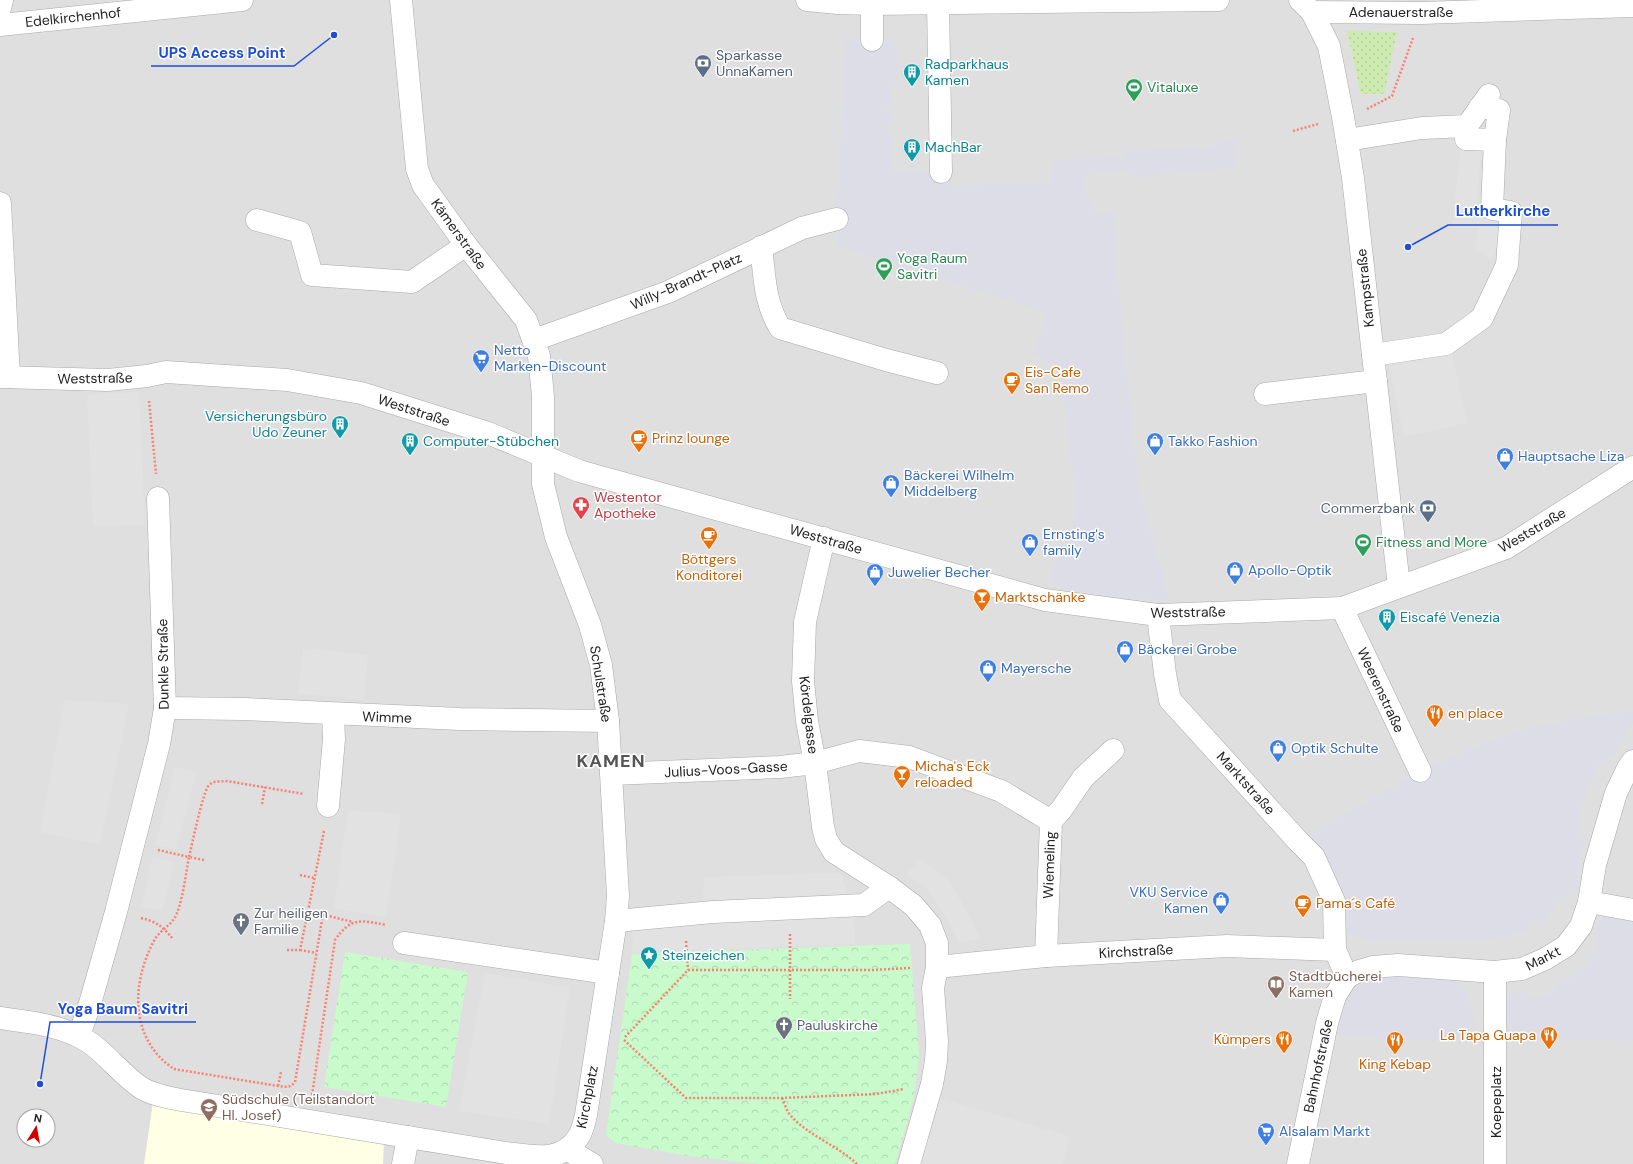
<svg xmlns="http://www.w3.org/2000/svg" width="1633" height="1164" font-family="'DM Sans',sans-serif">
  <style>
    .residential { fill: #e0dfdf; fill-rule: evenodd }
    .education { fill: #ffffe5 }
    .grass { fill: url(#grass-dots) }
    .park { fill: url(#park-crowns) }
    .parking { fill: #e2e2e2 }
    .plaza { fill: #dddde8 }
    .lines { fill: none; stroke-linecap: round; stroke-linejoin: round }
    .minor-casing { stroke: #a9a9a9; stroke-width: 23 }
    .path { stroke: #fa8072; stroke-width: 2.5; stroke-dasharray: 2 2; stroke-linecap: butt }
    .minor { stroke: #fff; stroke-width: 22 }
    .labels { text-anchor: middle; stroke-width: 3; stroke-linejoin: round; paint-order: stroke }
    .street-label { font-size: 14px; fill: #222; stroke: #fff }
    .service-label { font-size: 14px; fill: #4e5e75; stroke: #fff; text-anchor: start }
    .culture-label { font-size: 14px; fill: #0d838f; stroke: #fff; text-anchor: start }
    .leisure-label { font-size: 14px; fill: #27864d; stroke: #fff; text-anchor: start }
    .shop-label { font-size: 14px; fill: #366cbe; stroke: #fff; text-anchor: start }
    .food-label { font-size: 14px; fill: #c56008; stroke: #fff; text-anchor: start }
    .health-label { font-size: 14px; fill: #be3a42; stroke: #fff; text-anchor: start }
    .worship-label { font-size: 14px; fill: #5b616d; stroke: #fff; text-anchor: start }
    .education-label { font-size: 14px; fill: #785e54; stroke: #fff; text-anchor: start }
    .district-label { font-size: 18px; font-weight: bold; letter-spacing: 1px; fill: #555; stroke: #fff }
    .leader { fill: none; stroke: #1d4ed8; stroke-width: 1.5 }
    .callout-dot { fill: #1d4ed8; stroke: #fff; stroke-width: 1.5 }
    .callout-label { font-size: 15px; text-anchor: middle; font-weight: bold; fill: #1d4ed8; stroke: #fff; stroke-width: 3; stroke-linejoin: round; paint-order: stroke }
  </style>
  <defs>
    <pattern id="grass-dots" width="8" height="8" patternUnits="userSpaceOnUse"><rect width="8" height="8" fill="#cdebb0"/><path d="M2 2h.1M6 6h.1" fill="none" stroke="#b0c997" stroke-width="1.8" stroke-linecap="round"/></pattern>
    <pattern id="park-crowns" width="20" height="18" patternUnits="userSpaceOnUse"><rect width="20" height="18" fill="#c8facc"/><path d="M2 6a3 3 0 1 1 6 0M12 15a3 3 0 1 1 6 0" fill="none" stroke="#acd6af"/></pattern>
  </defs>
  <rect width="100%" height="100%" fill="#f2efe9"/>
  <!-- residential -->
  <path class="residential" d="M0 0H1633V1164H0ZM24 1116H48V1140H24Z"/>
  <!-- education -->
  <polygon class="education" points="153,1102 384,1142 383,1164 144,1164"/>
  <!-- grass -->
  <polygon class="grass" points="1347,31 1397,32 1384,94 1361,94"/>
  <!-- park -->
  <g class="park">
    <polygon points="910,944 919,1056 913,1102 895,1164 759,1164 689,1156 615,1143 606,1135 632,954"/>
    <polygon points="345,952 468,972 446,1107 324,1087"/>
  </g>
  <!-- parking -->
  <g class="parking">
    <polygon points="1462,135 1482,135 1476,217 1502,220 1497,248 1492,261 1475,250 1478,228 1452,228"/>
    <polygon points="1452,354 1467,423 1404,437 1389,367"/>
    <polygon points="139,392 145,525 93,526 87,395"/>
    <polygon points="303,648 368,655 364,700 298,693"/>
    <polygon points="65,700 129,704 100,845 40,832"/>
    <polygon points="175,767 196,772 176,850 156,845"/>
    <polygon points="348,811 380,812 401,815 386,917 334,908"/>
    <polygon points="153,857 174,862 162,911 141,906"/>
    <polygon points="920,858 946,878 952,886 969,915 980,938 959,943 950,924 929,891 907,874"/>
    <polygon points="841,873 854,917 855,944 632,952 634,909 703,902 704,877"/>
    <polygon points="485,973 570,987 549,1124 459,1111"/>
    <polygon points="939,1098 1069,1136 1063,1164 920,1164"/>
  </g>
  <!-- plaza -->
  <g class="plaza">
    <polygon points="845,39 896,41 898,80 888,94 894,98 886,111 894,117 886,130 894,135 894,173 950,172 951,185 1049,183 1055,160 1125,157 1125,151 1213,148 1214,143 1235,141 1238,168 1132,178 1130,172 1087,175 1083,187 1096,212 1113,211 1122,323 1139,491 1161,566 1170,602 1063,590 1049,580 1077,508 1059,365 1032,356 1047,314 837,246 837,219"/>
    <polygon points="1633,712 1633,724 1616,752 1599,765 1583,803 1578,829 1584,838 1585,844 1579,862 1576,891 1573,894 1561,899 1548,917 1521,933 1495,939 1370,942 1334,928 1298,841 1420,771 1494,739 1534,727 1606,714"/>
    <polygon points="1608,915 1618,919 1633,920 1633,1041 1508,1039 1507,1004 1511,994 1515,992 1521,992 1541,997 1547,996 1587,963 1592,956 1596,948 1598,933 1597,923 1603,916"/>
    <polygon points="1388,977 1433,978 1453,981 1465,988 1471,1001 1474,1022 1473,1041 1382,1039 1336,1034 1343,1005 1356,988 1367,982"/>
  </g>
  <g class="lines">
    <!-- minor casing -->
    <g class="minor-casing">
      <g id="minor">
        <polyline points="807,0 838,3 872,4 1218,0"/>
        <polyline points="1300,0 1312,12 1329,46 1343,117 1353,178 1399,586"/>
        <polyline points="938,3 941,172"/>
        <polyline points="0,8 2,0"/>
        <polyline points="1312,12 1422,13 1633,6"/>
        <polyline points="0,25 242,0"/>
        <polyline points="872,40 872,4"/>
        <polyline points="1467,126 1466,139 1495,140"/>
        <polyline points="1347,140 1422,128 1467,126 1489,95"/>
        <polyline points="0,203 9,377"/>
        <polyline points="257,220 300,232 312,275 412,282 466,245"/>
        <path d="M761 247C765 278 764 301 780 328L886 360 937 373"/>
        <polyline points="534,340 668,292 802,228 837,219"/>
        <polyline points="1373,355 1446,344 1482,318 1507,265 1511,212 1492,209 1495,140 1499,110 1480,107"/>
        <polyline points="0,377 108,380 147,376 166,372 287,380 361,393 488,433 579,471 1045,600 1158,615 1342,608 1506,548 1633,467"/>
        <polyline points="1265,394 1376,381"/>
        <polyline points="824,538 805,622 803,681 807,721 815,763 823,827 826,839 834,852 889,887 914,906 930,925 937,943 937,967 933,988 937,1041 936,1061 932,1084 909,1164"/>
        <polyline points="1342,608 1420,771"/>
        <polyline points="1158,615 1165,674 1170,700 1298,841 1314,857 1334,901 1335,950 1347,977"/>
        <polyline points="165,708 244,709 460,719 608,721"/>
        <polyline points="612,774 780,767 815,763 859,751 909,757 1001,791 1051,821"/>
        <polyline points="328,806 334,739 333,714"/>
        <polyline points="1589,902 1633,910"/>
        <polyline points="616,921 713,912 864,905 889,887"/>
        <polyline points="404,943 608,973"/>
        <polyline points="1046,956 1051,821 1061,810 1083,778 1113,750"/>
        <polyline points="937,967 1046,956 1227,946 1335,950"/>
        <polyline points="1495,972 1495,1164"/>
        <polyline points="1347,977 1359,971 1373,967 1398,965 1495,972 1522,969 1545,959 1566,946 1581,926 1589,902 1595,865 1616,793 1628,768 1633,761"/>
        <path d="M0 1018C27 1022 53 1024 78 1036 102 1047 118 1072 140 1087 152 1095 167 1097 181 1100L506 1153C533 1156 562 1164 579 1136 583 1130 584 1122 586 1115L616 921 618 896 608 721 601 665 590 625 556 537 543 484V396L539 356 526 320 466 245 423 185 417 169 401 0"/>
        <polyline points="79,1036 91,1000 116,912 159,744 165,708 158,498"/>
        <polyline points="568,1150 592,1164"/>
        <polyline points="403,1164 408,1137"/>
        <polyline points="1298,1164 1327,1023 1335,996 1347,977"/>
      </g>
    </g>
    <!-- path -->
    <g class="path">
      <polyline points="1367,109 1392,96 1413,38"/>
      <polyline points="1293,131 1318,124"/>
      <polyline points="149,401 156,474"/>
      <polyline points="262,804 265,787"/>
      <polyline points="324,831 308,911 353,922"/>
      <path d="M158 850 189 857C192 845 203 791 209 785 214 780 221 782 227 781L304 794"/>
      <path d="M204 860 189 857C186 872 182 907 174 919 169 926 160 931 155 939 131 982 129 1039 174 1069L278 1086C286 1087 290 1088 295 1082L323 914"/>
      <polyline points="300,875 314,878"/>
      <path d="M141 918C157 922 162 926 173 939"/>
      <polyline points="790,934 790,999"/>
      <polyline points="686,941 688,970"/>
      <polyline points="287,950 300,950 308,911"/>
      <polyline points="300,950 316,953"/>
      <polyline points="625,1037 688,970 873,970 910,968"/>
      <polyline points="624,1040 686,1098 782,1098 876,1094 904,1089"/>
      <polyline points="278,1086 281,1072"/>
      <path d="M312 1095 335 940C351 917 360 920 386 925"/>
      <path d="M782 1098C785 1104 787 1113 792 1117 808 1135 838 1146 857 1164"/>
    </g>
    <!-- minor -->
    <use href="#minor" class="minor"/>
  </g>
  <!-- icons -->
  <defs>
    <g id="bank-pin" transform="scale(0.9)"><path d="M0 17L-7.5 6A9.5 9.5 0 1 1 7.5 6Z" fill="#5c6f8a" stroke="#fff"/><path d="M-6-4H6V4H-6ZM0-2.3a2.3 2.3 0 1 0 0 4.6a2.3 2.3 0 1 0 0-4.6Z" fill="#fff"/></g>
    <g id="building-pin" transform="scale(0.9)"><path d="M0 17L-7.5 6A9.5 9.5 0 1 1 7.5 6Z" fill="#0f9aa8" stroke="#fff"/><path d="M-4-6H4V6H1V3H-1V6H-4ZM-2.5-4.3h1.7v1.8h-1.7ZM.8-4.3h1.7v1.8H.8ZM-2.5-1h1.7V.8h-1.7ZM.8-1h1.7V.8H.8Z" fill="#fff"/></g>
    <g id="stadium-pin" transform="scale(0.9)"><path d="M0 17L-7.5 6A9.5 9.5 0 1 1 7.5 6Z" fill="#2e9e5b" stroke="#fff"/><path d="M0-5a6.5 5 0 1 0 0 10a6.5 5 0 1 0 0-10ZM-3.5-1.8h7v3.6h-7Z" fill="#fff"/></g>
    <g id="supermarket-pin" transform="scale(0.9)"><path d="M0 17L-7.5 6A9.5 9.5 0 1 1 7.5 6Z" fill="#3f7fe0" stroke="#fff"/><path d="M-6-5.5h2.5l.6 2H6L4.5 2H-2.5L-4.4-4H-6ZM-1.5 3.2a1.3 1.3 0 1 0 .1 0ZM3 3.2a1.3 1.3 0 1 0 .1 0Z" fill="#fff"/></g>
    <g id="cafe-pin" transform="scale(0.9)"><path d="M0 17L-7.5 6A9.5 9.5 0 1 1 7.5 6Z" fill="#e8710a" stroke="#fff"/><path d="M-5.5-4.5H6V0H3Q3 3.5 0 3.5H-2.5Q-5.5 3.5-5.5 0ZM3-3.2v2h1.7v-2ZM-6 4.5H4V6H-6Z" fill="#fff"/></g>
    <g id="shop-pin" transform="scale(0.9)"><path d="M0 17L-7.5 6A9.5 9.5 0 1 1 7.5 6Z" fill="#3f7fe0" stroke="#fff"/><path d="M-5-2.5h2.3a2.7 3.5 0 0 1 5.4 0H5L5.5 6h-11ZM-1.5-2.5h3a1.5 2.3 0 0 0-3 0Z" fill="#fff"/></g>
    <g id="pharmacy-pin" transform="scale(0.9)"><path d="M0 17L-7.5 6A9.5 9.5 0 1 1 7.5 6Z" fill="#e0444e" stroke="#fff"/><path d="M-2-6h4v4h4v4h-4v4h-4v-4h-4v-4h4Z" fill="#fff"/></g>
    <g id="bar-pin" transform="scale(0.9)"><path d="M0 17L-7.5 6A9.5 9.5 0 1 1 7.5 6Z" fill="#e8710a" stroke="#fff"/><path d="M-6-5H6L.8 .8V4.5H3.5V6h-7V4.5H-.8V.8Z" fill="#fff"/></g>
    <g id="restaurant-pin" transform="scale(0.9)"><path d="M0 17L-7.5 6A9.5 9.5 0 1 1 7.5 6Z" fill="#e8710a" stroke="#fff"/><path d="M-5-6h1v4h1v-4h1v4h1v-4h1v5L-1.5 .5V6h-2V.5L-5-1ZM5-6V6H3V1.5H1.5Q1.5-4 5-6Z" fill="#fff"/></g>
    <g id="church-pin" transform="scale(0.9)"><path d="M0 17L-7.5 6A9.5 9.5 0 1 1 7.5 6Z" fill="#6b7280" stroke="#fff"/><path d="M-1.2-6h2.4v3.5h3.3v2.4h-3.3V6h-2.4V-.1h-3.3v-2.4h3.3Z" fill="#fff"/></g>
    <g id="sight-pin" transform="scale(0.9)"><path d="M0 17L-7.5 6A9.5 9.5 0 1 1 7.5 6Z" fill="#0f9aa8" stroke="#fff"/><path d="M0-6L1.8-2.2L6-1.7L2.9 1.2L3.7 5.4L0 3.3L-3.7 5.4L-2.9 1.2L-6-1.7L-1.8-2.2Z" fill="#fff"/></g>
    <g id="library-pin" transform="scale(0.9)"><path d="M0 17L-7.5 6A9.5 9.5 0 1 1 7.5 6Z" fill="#8d6e63" stroke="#fff"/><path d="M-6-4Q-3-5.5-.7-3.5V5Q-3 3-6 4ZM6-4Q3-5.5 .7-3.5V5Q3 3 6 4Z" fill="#fff"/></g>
    <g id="school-pin" transform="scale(0.9)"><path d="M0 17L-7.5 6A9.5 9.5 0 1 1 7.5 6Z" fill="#8d6e63" stroke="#fff"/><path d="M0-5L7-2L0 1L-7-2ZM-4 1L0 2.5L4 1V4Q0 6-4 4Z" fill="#fff"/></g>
  </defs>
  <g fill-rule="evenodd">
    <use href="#bank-pin" x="703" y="63"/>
    <use href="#building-pin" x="912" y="72"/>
    <use href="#stadium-pin" x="1134" y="87"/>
    <use href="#building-pin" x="912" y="147"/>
    <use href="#stadium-pin" x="884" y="266"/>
    <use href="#supermarket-pin" x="481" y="358"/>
    <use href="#cafe-pin" x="1012" y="380"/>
    <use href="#building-pin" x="340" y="424"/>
    <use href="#cafe-pin" x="639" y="438"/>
    <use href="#building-pin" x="410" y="441"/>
    <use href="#shop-pin" x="1155" y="441"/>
    <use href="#shop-pin" x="1505" y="456"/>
    <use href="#shop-pin" x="891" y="483"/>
    <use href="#pharmacy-pin" x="581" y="505"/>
    <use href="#bank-pin" x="1428" y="508"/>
    <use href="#cafe-pin" x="709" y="535"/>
    <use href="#shop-pin" x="1030" y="542"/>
    <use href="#stadium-pin" x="1363" y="542"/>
    <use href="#shop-pin" x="1235" y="570"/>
    <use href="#shop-pin" x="875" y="572"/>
    <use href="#bar-pin" x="982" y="597"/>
    <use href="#building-pin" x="1387" y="617"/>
    <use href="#shop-pin" x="1125" y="649"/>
    <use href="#shop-pin" x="988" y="668"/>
    <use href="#restaurant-pin" x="1435" y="713"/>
    <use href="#shop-pin" x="1278" y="748"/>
    <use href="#bar-pin" x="902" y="774"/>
    <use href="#shop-pin" x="1221" y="900"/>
    <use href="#cafe-pin" x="1303" y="903"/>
    <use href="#church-pin" x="241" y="921"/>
    <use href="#sight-pin" x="649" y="955"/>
    <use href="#library-pin" x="1276" y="984"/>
    <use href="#church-pin" x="784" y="1025"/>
    <use href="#restaurant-pin" x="1549" y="1035"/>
    <use href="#restaurant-pin" x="1284" y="1039"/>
    <use href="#restaurant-pin" x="1395" y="1040"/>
    <use href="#school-pin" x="209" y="1107"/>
    <use href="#supermarket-pin" x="1266" y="1131"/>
  </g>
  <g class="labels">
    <!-- street labels -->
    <g class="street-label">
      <text x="1401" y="17">Adenauerstraße</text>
      <text transform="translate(73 17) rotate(-6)" y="5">Edelkirchenhof</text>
      <text transform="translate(459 234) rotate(54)" y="5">Kämerstraße</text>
      <text transform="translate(686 281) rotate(-24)" y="5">Willy-Brandt-Platz</text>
      <text transform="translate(1365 288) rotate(-96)" y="5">Kampstraße</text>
      <text transform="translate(95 378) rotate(-1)" y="5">Weststraße</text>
      <text transform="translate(414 410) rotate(18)" y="5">Weststraße</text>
      <text transform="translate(1532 530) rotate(-30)" y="5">Weststraße</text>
      <text transform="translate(826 539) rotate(16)" y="5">Weststraße</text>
      <text transform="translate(1188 612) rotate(-1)" y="5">Weststraße</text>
      <text transform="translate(163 664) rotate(-91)" y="5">Dunkle Straße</text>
      <text transform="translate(601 684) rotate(81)" y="5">Schulstraße</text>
      <text transform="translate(1381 690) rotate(65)" y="5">Weerenstraße</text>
      <text transform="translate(809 715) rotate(83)" y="5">Kördelgasse</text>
      <text transform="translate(387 717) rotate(2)" y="5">Wimme</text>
      <text transform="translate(726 769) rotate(-3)" y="5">Julius-Voos-Gasse</text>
      <text transform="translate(1246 783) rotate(48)" y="5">Marktstraße</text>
      <text transform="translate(1049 865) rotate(-88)" y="5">Wiemeling</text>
      <text transform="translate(1136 951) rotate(-3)" y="5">Kirchstraße</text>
      <text transform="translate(1543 958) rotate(-27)" y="5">Markt</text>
      <text transform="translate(1318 1066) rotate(-78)" y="5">Bahnhofstraße</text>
      <text transform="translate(587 1097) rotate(-79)" y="5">Kirchplatz</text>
      <text transform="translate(1496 1102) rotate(-90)" y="5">Koepeplatz</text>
    </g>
    <!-- service labels -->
    <g class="service-label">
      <text x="716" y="60">Sparkasse<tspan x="716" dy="16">UnnaKamen</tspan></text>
      <text x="1415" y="513" text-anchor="end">Commerzbank</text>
    </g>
    <!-- culture labels -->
    <g class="culture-label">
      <text x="925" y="69">Radparkhaus<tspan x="925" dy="16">Kamen</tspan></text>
      <text x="925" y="152">MachBar</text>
      <text x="327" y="421" text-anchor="end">Versicherungsbüro<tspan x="327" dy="16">Udo Zeuner</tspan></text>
      <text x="423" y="446">Computer-Stübchen</text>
      <text x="1400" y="622">Eiscafé Venezia</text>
      <text x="662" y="960">Steinzeichen</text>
    </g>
    <!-- leisure labels -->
    <g class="leisure-label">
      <text x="1147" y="92">Vitaluxe</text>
      <text x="897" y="263">Yoga Raum<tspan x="897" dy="16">Savitri</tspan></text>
      <text x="1376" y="547">Fitness and More</text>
    </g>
    <!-- shop labels -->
    <g class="shop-label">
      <text x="494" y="355">Netto<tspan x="494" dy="16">Marken-Discount</tspan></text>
      <text x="1168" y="446">Takko Fashion</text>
      <text x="1518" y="461">Hauptsache Liza</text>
      <text x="904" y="480">Bäckerei Wilhelm<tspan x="904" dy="16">Middelberg</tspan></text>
      <text x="1043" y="539">Ernsting's<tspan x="1043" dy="16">family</tspan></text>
      <text x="1248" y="575">Apollo-Optik</text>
      <text x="888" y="577">Juwelier Becher</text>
      <text x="1138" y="654">Bäckerei Grobe</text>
      <text x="1001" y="673">Mayersche</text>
      <text x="1291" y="753">Optik Schulte</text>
      <text x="1208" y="897" text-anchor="end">VKU Service<tspan x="1208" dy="16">Kamen</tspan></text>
      <text x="1279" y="1136">Alsalam Markt</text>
    </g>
    <!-- food labels -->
    <g class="food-label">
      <text x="1025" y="377">Eis-Cafe<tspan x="1025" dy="16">San Remo</tspan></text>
      <text x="652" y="443">Prinz lounge</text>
      <text x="709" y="564" text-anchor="middle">Böttgers<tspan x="709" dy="16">Konditorei</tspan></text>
      <text x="995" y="602">Marktschänke</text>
      <text x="1448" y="718">en place</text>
      <text x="915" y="771">Micha's Eck<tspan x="915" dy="16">reloaded</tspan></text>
      <text x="1316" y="908">Pama´s Café</text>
      <text x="1536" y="1040" text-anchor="end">La Tapa Guapa</text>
      <text x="1271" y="1044" text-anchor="end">Kümpers</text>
      <text x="1395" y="1069" text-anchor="middle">King Kebap</text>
    </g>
    <!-- health labels -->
    <g class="health-label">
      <text x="594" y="502">Westentor<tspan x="594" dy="16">Apotheke</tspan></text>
    </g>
    <!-- worship labels -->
    <g class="worship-label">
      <text x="254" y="918">Zur heiligen<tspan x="254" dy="16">Familie</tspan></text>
      <text x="797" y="1030">Pauluskirche</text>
    </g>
    <!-- education labels -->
    <g class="education-label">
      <text x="1289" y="981">Stadtbücherei<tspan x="1289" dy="16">Kamen</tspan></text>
      <text x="222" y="1104">Südschule (Teilstandort<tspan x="222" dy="16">Hl. Josef)</tspan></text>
    </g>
    <!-- district labels -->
    <g class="district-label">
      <text x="611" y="767">KAMEN</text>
    </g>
  </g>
  <!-- callouts -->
  <path class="leader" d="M334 35L294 66H151M1408 247L1448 225H1558M40 1084L50 1022H196"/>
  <g class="callout-dot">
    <circle cx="334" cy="35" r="4"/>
    <circle cx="1408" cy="247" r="4"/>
    <circle cx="40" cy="1084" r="4"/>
  </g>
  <g class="callout-label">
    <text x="222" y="58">UPS Access Point</text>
    <text x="1503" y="216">Lutherkirche</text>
    <text x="123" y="1014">Yoga Baum Savitri</text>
  </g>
  <!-- north arrow -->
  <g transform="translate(36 1128) rotate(11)"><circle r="19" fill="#ffffff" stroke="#a7a7a7"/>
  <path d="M0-3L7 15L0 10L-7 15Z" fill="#d40000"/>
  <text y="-6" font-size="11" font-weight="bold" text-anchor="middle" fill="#222222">N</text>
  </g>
</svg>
